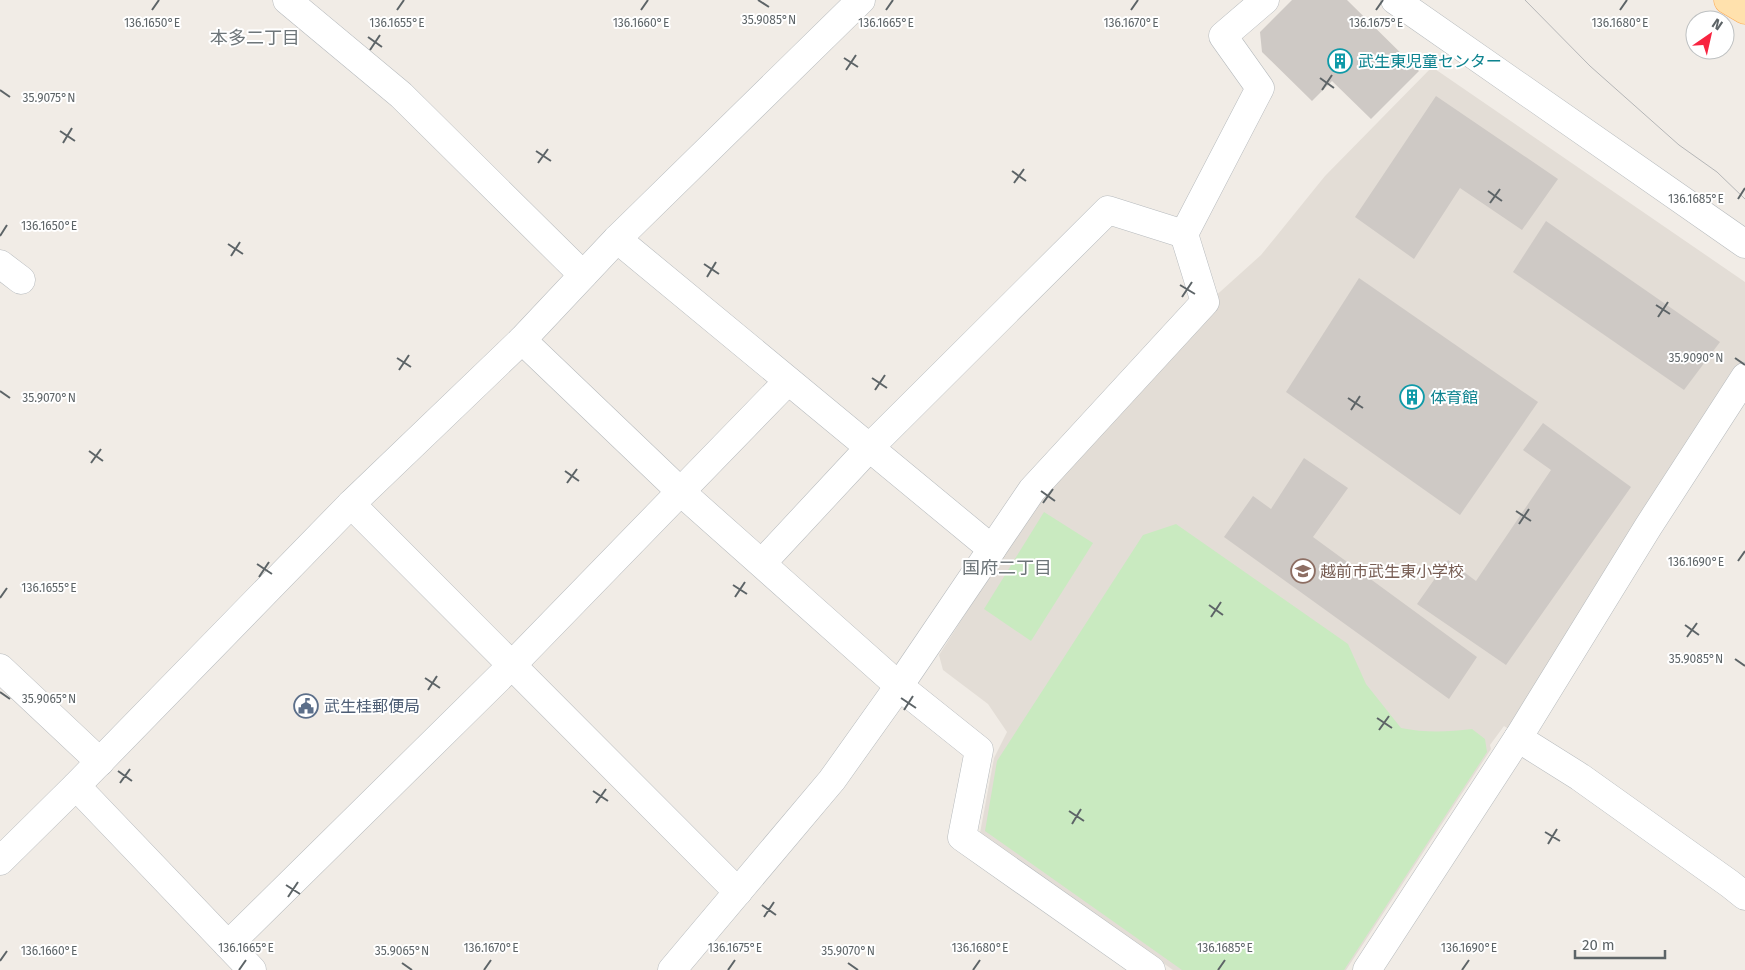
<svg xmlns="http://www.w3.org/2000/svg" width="1745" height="970" font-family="'Fira Sans','Noto Sans JP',sans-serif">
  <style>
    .education { fill: #e3ddd6 }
    .green { fill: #c9eac0 }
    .building { fill: #cec9c5 }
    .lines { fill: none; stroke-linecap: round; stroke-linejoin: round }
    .minor-casing { stroke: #b6babd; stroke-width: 29 }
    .major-casing { stroke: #feaa52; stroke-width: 29 }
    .minor { stroke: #fff; stroke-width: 28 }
    .major { stroke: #ffe1ad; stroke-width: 28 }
    .tram { stroke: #b5b6b7; stroke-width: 1 }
    .ticks { fill: none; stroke: #5d6467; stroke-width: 2 }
    .labels { text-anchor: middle; stroke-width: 4; stroke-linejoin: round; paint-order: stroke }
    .culture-label { font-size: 16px; fill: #0d838f; stroke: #fff; text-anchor: start }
    .education-label { font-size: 16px; fill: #785e54; stroke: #fff; text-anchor: start }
    .service-label { font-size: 16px; fill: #4e5e75; stroke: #fff; text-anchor: start }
    .neighbourhood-label { font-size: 18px; fill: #6e767a; stroke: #fff }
    .ticks-label { font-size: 12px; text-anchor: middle; fill: #5d6467; stroke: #fff; stroke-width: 4; stroke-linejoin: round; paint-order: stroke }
  </style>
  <rect width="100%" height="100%" fill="#f1ece6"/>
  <!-- education -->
  <polygon class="education" points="1432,67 1745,282 1745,368 1512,731 1504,726 1490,745 1491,749 1346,970 1173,970 980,833 994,758 1007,732 988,704 943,670 939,655 1047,487 1211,300 1261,255 1325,176"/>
  <!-- green -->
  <g class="green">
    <polygon points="1044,512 1093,543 1031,641 984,609"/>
    <path d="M1176 524 1348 644 1366 684 1401 728C1425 733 1448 732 1472 729L1485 739 1487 752 1344 970H1182L985 831 997 761 1143 535Z"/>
  </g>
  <!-- building -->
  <g class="building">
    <polygon points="1292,0 1347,0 1419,71 1371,119 1332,81 1312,101 1262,52 1260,32"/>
    <polygon points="1436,96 1558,179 1522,230 1460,188 1414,259 1355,217"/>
    <polygon points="1546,221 1720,342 1684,390 1513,272"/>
    <polygon points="1359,278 1538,402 1460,515 1286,392"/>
    <polygon points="1543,423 1631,487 1506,665 1417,604 1448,560 1476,581 1551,470 1523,450"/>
    <polygon points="1304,458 1348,488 1313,537 1477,657 1449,699 1224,537 1253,496 1271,509"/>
  </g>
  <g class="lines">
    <!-- minor casing -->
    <g class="minor-casing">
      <g id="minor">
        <polyline points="287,0 401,95 583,275"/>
        <polyline points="1395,0 1745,244"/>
        <polyline points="617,239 992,549"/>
        <polyline points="0,264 21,280"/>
        <polyline points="522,340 681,492 899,686 979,750 962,837 1151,970"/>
        <polyline points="351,504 738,892"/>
        <polyline points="762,563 869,448 1108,210 1184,234"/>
        <polyline points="0,668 100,762"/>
        <polyline points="1518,738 1580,777 1730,884 1745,896"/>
        <polyline points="76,786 252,970"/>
        <polyline points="0,861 76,786 351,504 522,340 617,239 861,0"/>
        <polyline points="228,945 512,665 788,381"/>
        <polyline points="672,970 832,780 899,686 1032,490 1205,302 1184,234 1260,88 1223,36 1265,0"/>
        <polyline points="1367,970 1518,738 1648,527 1745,377"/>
      </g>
    </g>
    <!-- major casing -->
    <g class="major-casing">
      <polyline id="major" points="1728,0 1745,10"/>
    </g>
    <!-- minor -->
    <use href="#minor" class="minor"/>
    <!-- major -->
    <use href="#major" class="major"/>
    <!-- tram -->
    <polyline class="tram" points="1525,0 1590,66 1679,145 1717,172 1745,199"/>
  </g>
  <!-- ticks -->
  <path class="ticks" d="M758 0 769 7M152 10 159 0M397 10 404 0M641 10 648 0M886 10 893 0M1131 10 1138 0M1376 10 1383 0M1620 10 1627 0M368 37 382 47M370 50 380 35M844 58 858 67M846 70 856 55M1320 78 1334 88M0 90 10 97M1322 90 1332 75M60 131 75 141M63 143 72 128M536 151 551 161M538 163 548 149M1012 171 1026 181M1014 183 1024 169M1488 191 1502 201M1738 199 1745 188M1490 203 1500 189M0 236 7 225M228 244 243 254M231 256 240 242M704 264 719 274M707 277 716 262M1180 285 1195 294M1182 297 1192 282M1656 305 1670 314M1658 317 1668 302M397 358 411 367M1735 358 1745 365M399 370 409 355M872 378 887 388M875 390 885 375M0 391 10 398M1348 398 1363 408M1351 410 1360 396M89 451 103 461M91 463 101 449M565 471 579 481M567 483 577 469M1041 491 1055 501M1043 503 1053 489M1516 511 1531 521M1519 524 1529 509M1738 561 1745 551M257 564 272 574M259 577 269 562M733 585 747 594M735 597 745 582M0 598 7 588M1209 605 1223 615M1211 617 1221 602M1685 625 1699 635M1687 637 1697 623M1735 659 1745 666M425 678 440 688M428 690 437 676M0 692 10 699M901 698 916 708M904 710 913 696M1377 718 1392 728M1379 730 1389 716M118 771 132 781M120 783 130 769M593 791 608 801M596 803 606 789M1069 811 1084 821M1072 824 1081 809M1545 832 1560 841M1548 844 1557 829M286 885 300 894M288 897 298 882M762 905 776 915M764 917 774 902M0 961 7 951M402 963 412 970M848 963 858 970M239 970 246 960M484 970 491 960M728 970 735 960M973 970 980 960M1218 970 1225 960M1462 970 1469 960"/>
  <!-- icons -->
  <defs>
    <g id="building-ring" transform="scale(1.25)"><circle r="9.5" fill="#fff" stroke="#0f9aa8" stroke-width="1.5"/><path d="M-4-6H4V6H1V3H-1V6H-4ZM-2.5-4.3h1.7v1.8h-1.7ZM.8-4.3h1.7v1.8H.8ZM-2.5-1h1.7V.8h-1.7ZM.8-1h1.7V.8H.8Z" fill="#0f9aa8"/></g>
    <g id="school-ring" transform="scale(1.25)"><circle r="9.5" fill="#fff" stroke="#8d6e63" stroke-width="1.5"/><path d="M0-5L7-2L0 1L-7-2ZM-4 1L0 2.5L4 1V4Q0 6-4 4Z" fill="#8d6e63"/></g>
    <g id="civic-ring" transform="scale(1.25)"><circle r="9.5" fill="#fff" stroke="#5c6f8a" stroke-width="1.5"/><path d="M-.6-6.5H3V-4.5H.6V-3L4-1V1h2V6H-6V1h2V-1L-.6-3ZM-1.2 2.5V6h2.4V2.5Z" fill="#5c6f8a"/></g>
  </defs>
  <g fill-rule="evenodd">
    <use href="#building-ring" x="1340" y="61"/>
    <use href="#building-ring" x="1412" y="397"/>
    <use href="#school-ring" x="1303" y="571"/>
    <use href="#civic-ring" x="306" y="706"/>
  </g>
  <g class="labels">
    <!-- culture labels -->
    <g class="culture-label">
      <text x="1358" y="67">武生東児童センター</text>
      <text x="1430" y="403">体育館</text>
    </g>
    <!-- education labels -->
    <g class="education-label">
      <text x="1320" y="577">越前市武生東小学校</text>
    </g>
    <!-- service labels -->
    <g class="service-label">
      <text x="324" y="712">武生桂郵便局</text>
    </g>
    <!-- neighbourhood labels -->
    <g class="neighbourhood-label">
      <text x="255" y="44">本多二丁目</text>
      <text x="1007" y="574">国府二丁目</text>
    </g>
  </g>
  <g class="ticks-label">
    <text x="769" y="24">35.9085°N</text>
    <text x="152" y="27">136.1650°E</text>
    <text x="397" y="27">136.1655°E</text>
    <text x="886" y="27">136.1665°E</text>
    <text x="641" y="27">136.1660°E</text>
    <text x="1131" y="27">136.1670°E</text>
    <text x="1376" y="27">136.1675°E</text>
    <text x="1620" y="27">136.1680°E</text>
    <text x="49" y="102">35.9075°N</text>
    <text x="1696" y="203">136.1685°E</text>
    <text x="49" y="230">136.1650°E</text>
    <text x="1696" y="362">35.9090°N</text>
    <text x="49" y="402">35.9070°N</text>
    <text x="1696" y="566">136.1690°E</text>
    <text x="49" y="592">136.1655°E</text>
    <text x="1696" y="663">35.9085°N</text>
    <text x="49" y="703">35.9065°N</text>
    <text x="246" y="952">136.1665°E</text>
    <text x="491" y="952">136.1670°E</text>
    <text x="735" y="952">136.1675°E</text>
    <text x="980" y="952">136.1680°E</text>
    <text x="1225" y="952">136.1685°E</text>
    <text x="1469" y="952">136.1690°E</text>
    <text x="402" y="955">35.9065°N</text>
    <text x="848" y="955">35.9070°N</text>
    <text x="49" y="955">136.1660°E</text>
  </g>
  <!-- north arrow -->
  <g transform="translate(1710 35) rotate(34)"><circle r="24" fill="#ffffff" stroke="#bec1c2"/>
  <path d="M0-4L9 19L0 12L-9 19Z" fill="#f82440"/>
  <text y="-8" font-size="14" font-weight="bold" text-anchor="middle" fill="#5d6467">N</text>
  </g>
  <!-- scale -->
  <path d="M1575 950v8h90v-8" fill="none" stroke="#5d6467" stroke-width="2.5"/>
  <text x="1582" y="950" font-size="15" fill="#5d6467" stroke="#ffffff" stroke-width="4" paint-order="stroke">20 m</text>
</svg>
